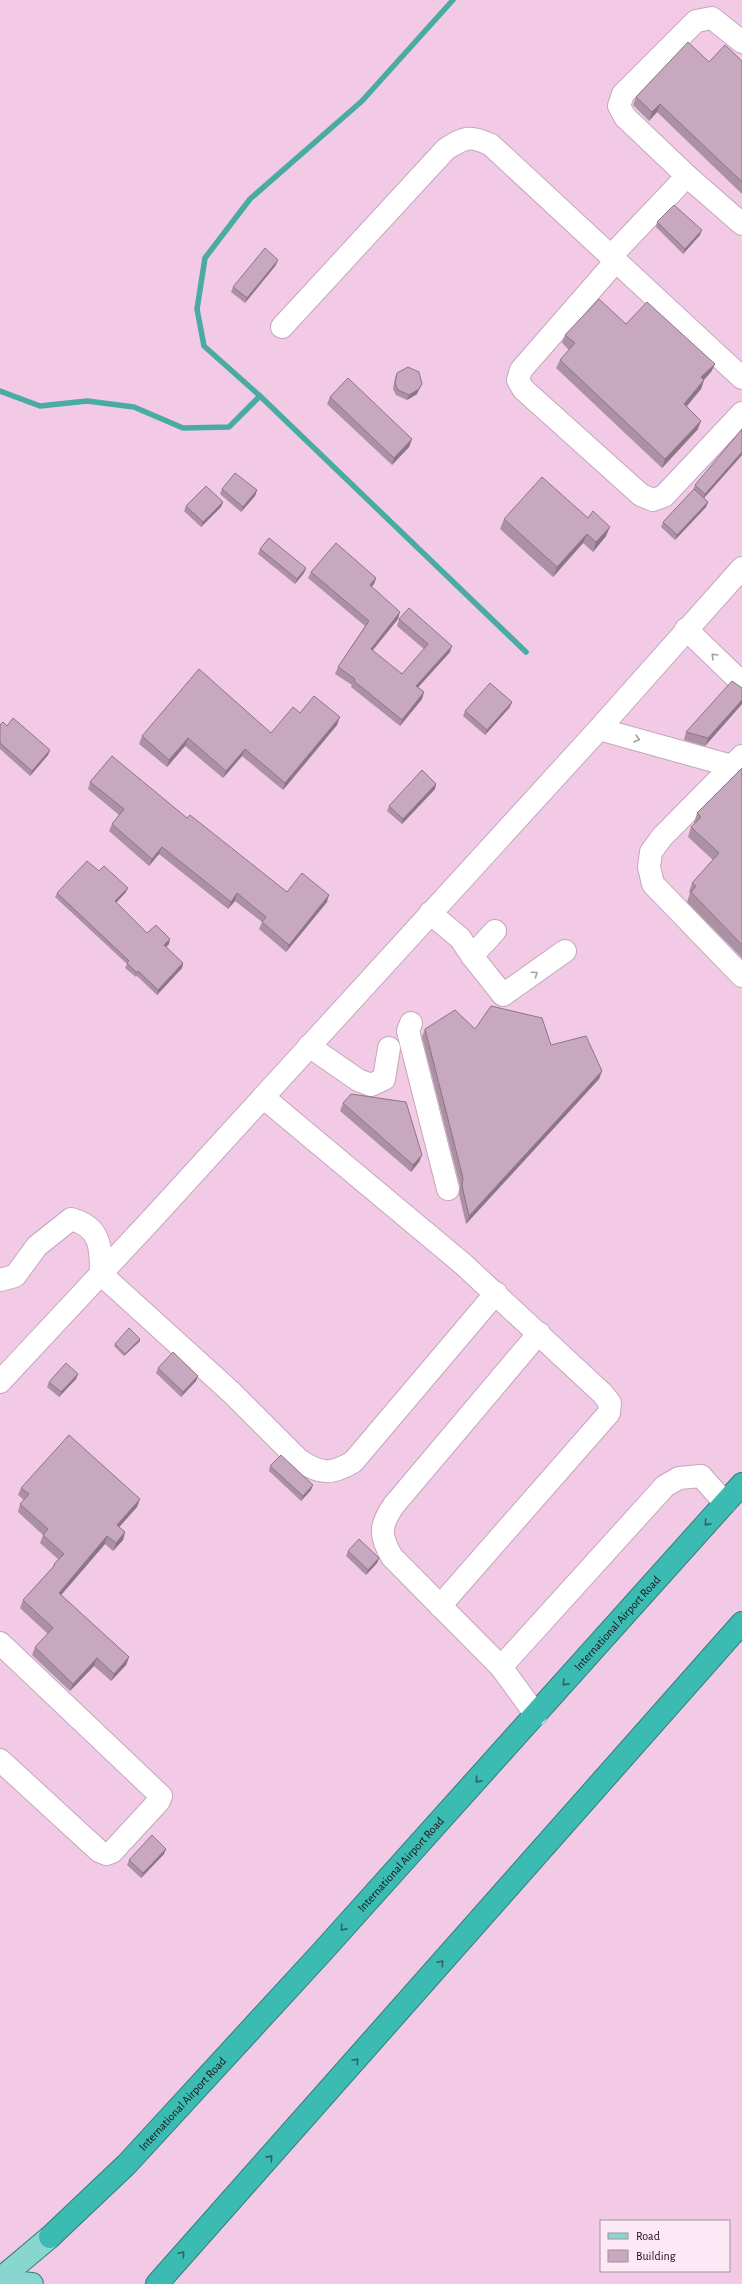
<svg xmlns="http://www.w3.org/2000/svg" width="742" height="2284" font-family="'Alegreya Sans',sans-serif">
  <style>
    .built { fill: #f2cae6; fill-rule: evenodd }
    .lines { fill: none; stroke-linecap: round; stroke-linejoin: round }
    .stream { stroke: #49aba2; stroke-width: 5.5 }
    .minor-casing { stroke: #c5a6bc; stroke-width: 24 }
    .major-casing { stroke: #307f7b; stroke-width: 24 }
    .highway-casing { stroke: #307f7b; stroke-width: 24 }
    .minor { stroke: #fff; stroke-width: 22 }
    .major { stroke: #89d6d0; stroke-width: 22 }
    .highway { stroke: #3bbbb1; stroke-width: 22 }
    .wall { fill: #ac90a3 }
    .shaded-wall { fill: #8c7685 }
    .building { fill: #c8a8be; stroke: #8c7685 }
    .oneway { stroke: #a49fa3 }
    .oneway2 { stroke: #2b6664 }
    .labels { text-anchor: middle; stroke-width: 4; stroke-linejoin: round; paint-order: stroke }
    .street-label { font-size: 12px; fill: #1b1018; stroke: #fde8f6 }
  </style>
  <rect width="100%" height="100%" fill="#f8d7ed"/>
  <!-- built -->
  <path class="built" d="M0 0H742V2284H0ZM601 2221H729V2271H601Z"/>
  <g class="lines">
    <!-- stream -->
    <g class="stream">
      <polyline points="453,0 362,101 250,199 205,258 197,309 204,346 260,396 526,652"/>
      <polyline points="0,391 40,406 87,401 134,407 183,428 229,427 260,396"/>
    </g>
    <!-- minor casing -->
    <g class="minor-casing">
      <g id="minor">
        <polyline points="687,176 742,224"/>
        <polyline points="611,256 687,176 625,117 619,106 623,94 696,21 712,18 742,42"/>
        <polyline points="616,261 521,370 518,380 523,389 641,495 653,500 664,496 742,413"/>
        <path d="M282 327 446 149C465 137 470 135 491 145L742 378"/>
        <polyline points="686,629 742,683"/>
        <polyline points="599,729 732,766"/>
        <polyline points="742,756 662,837 651,852 649,867 653,884 742,976"/>
        <polyline points="430,913 460,938 472,956 503,995 565,951"/>
        <polyline points="472,956 495,931"/>
        <polyline points="411,1023 408,1031 448,1189"/>
        <polyline points="309,1046 358,1080 371,1085 384,1079 389,1048"/>
        <polyline points="263,1097 463,1264 603,1394 610,1403 609,1413 440,1606"/>
        <path d="M0 1280 15 1276 37 1246 71 1219C101 1227 101 1247 101 1274L231 1392 299 1460C320 1474 331 1475 353 1462L496 1293"/>
        <polyline points="0,1382 152,1219 599,729 742,568"/>
        <polyline points="0,1643 161,1796 159,1801 112,1852 106,1854 99,1851 0,1760"/>
        <polyline points="501,1667 665,1486 679,1478 701,1476 725,1503"/>
        <path d="M536 1715 501 1667 392 1557C379 1535 380 1525 394 1505L539 1333"/>
      </g>
    </g>
    <!-- major casing -->
    <g class="major-casing">
      <g id="major">
        <polyline points="0,2279 50,2237"/>
        <polyline points="0,2281 32,2284"/>
      </g>
    </g>
    <!-- highway casing -->
    <g class="highway-casing">
      <g id="highway">
        <path id="s1" d="M50 2237 127 2164 322 1952 742 1484"/>
        <polyline points="157,2284 742,1623"/>
      </g>
    </g>
    <!-- minor -->
    <use href="#minor" class="minor"/>
    <!-- major -->
    <use href="#major" class="major"/>
    <!-- highway -->
    <use href="#highway" class="highway"/>
  </g>
  <!-- wall -->
  <g class="wall">
    <polygon points="742,61 742,194 657,112 649,121 633,105 636,97 709,62"/>
    <polygon points="657,222 700,235 683,254 656,227"/>
    <polygon points="276,265 245,303 231,292 233,287"/>
    <polygon points="626,324 715,364 711,372 704,380 701,389 687,406 698,429 662,468 556,368 560,360 569,350 562,343 565,335"/>
    <polygon points="397,373 417,394 407,400 396,395 393,389 395,378"/>
    <polygon points="330,397 412,439 409,447 392,465 327,404"/>
    <polygon points="742,455 704,498 708,502 706,507 675,540 661,527 663,522 693,490 695,485"/>
    <polygon points="222,489 257,490 255,496 241,512 220,494"/>
    <polygon points="223,502 221,507 201,527 184,511 186,506"/>
    <polygon points="588,518 606,536 593,552 583,543 553,577 500,529 504,519"/>
    <polygon points="260,549 306,568 304,573 295,584 258,554"/>
    <polygon points="311,572 376,578 374,584 371,587 398,619 372,651 402,674 424,649 397,626 399,619 450,652 418,687 424,692 422,699 400,726 351,687 352,685 335,674 338,667 365,626 308,578"/>
    <polygon points="741,688 742,688 742,704 705,746 684,740 686,732"/>
    <polygon points="510,707 485,735 463,716 465,711"/>
    <polygon points="300,713 337,725 283,790 242,756 223,778 185,746 167,767 139,744 142,736 271,733"/>
    <polygon points="0,725 7,726 50,750 48,755 30,776 0,749"/>
    <polygon points="742,768 742,958 687,902 690,893 689,892 692,883 713,860 688,837 691,827 695,824 694,823 697,813"/>
    <polygon points="90,782 187,818 287,892 327,902 286,952 259,929 262,922 235,901 228,909 159,854 149,866 109,831 112,824 119,815 88,789"/>
    <polygon points="436,784 435,789 402,824 387,811 389,806"/>
    <polygon points="99,871 126,892 116,903 147,933 169,944 166,947 183,963 182,968 157,995 137,976 136,977 125,968 127,964 55,897 57,893"/>
    <polygon points="425,1029 475,1029 551,1045 602,1071 599,1079 466,1224 459,1194 460,1186 422,1037"/>
    <polygon points="343,1103 422,1155 419,1162 411,1172 340,1111"/>
    <polygon points="140,1341 124,1356 114,1346 115,1344"/>
    <polygon points="158,1368 198,1376 196,1381 181,1397 156,1373"/>
    <polygon points="78,1374 76,1379 59,1397 47,1387 49,1382"/>
    <polygon points="270,1466 311,1490 301,1501 269,1471"/>
    <polygon points="21,1488 137,1507 119,1527 125,1532 123,1540 113,1551 105,1544 61,1595 129,1657 126,1665 111,1681 94,1666 70,1691 32,1655 35,1647 48,1634 20,1608 23,1600 52,1568 54,1564 58,1559 40,1543 43,1535 18,1512 20,1504 24,1500 18,1495"/>
    <polygon points="348,1551 379,1558 377,1563 366,1575 346,1556"/>
    <polygon points="164,1854 141,1878 127,1865 129,1860"/>
  </g>
  <!-- shaded-wall -->
  <g class="shaded-wall">
    <polygon points="660,104 657,112 649,121 652,112"/>
    <polygon points="702,230 700,235 683,254 685,249"/>
    <polygon points="278,260 276,265 245,303 247,298"/>
    <polygon points="715,364 711,372 698,386 701,377"/>
    <polygon points="704,380 701,389 681,413 684,404"/>
    <polygon points="422,384 417,394 407,400 409,395"/>
    <polygon points="701,421 698,429 662,468 665,459"/>
    <polygon points="412,439 409,447 392,465 394,458"/>
    <polygon points="742,452 742,455 703,499 705,494"/>
    <polygon points="257,490 255,496 241,512 243,507"/>
    <polygon points="223,502 221,507 201,527 203,522"/>
    <polygon points="708,502 706,507 675,540 677,535"/>
    <polygon points="610,527 606,536 593,552 596,542"/>
    <polygon points="587,534 583,543 553,577 557,567"/>
    <polygon points="306,568 304,573 295,584 297,579"/>
    <polygon points="376,578 374,584 367,592 370,585"/>
    <polygon points="400,612 398,619 368,656 371,649"/>
    <polygon points="452,646 450,652 414,692 416,686"/>
    <polygon points="424,692 422,699 400,726 402,720"/>
    <polygon points="742,700 742,704 705,746 708,738"/>
    <polygon points="512,702 510,707 485,735 487,730"/>
    <polygon points="340,717 337,725 283,790 285,783"/>
    <polygon points="188,738 185,746 167,767 169,760"/>
    <polygon points="245,749 242,756 223,778 226,771"/>
    <polygon points="50,750 48,755 30,776 32,771"/>
    <polygon points="436,784 435,789 402,824 403,819"/>
    <polygon points="162,847 159,854 149,866 152,859"/>
    <polygon points="128,888 126,892 113,906 115,901"/>
    <polygon points="237,893 235,901 228,909 231,902"/>
    <polygon points="329,895 327,902 286,952 289,945"/>
    <polygon points="170,939 169,944 163,950 164,945"/>
    <polygon points="183,963 182,968 157,995 158,990"/>
    <polygon points="602,1071 599,1079 466,1224 469,1216"/>
    <polygon points="422,1155 419,1162 411,1172 413,1165"/>
    <polygon points="140,1339 140,1341 124,1356 125,1354"/>
    <polygon points="78,1374 76,1379 59,1397 61,1392"/>
    <polygon points="198,1376 196,1381 181,1397 183,1392"/>
    <polygon points="313,1485 311,1490 301,1501 303,1496"/>
    <polygon points="140,1499 137,1507 114,1533 117,1525"/>
    <polygon points="125,1532 123,1540 113,1551 116,1543"/>
    <polygon points="107,1536 105,1544 56,1601 59,1593"/>
    <polygon points="379,1558 377,1563 366,1575 368,1570"/>
    <polygon points="129,1657 126,1665 111,1681 114,1674"/>
    <polygon points="97,1658 94,1666 70,1691 73,1684"/>
    <polygon points="166,1849 164,1854 141,1878 143,1873"/>
  </g>
  <!-- building -->
  <g class="building">
    <polygon points="688,42 709,62 725,45 742,61 742,182 660,104 652,112 636,97"/>
    <polygon points="674,205 702,230 685,249 657,222"/>
    <polygon points="265,248 278,260 247,298 233,287"/>
    <polygon points="599,299 626,324 647,302 715,364 701,377 704,380 684,404 701,421 665,459 560,360 575,343 565,335"/>
    <polygon points="408,367 419,372 422,384 419,389 409,395 398,390 395,384 397,373"/>
    <polygon points="348,378 412,439 394,458 330,397"/>
    <polygon points="742,429 742,452 705,494 695,485"/>
    <polygon points="235,473 257,490 243,507 222,489"/>
    <polygon points="542,477 588,518 593,511 610,527 596,542 587,534 557,567 504,519"/>
    <polygon points="206,486 223,502 203,522 186,506"/>
    <polygon points="694,489 708,502 677,535 663,522"/>
    <polygon points="269,538 306,568 297,579 260,549"/>
    <polygon points="336,543 376,578 370,585 400,612 371,649 402,674 428,644 399,619 409,608 452,646 416,686 424,692 402,720 354,681 355,679 338,667 369,621 311,572"/>
    <polygon points="199,669 271,733 293,707 300,713 314,696 340,717 285,783 245,749 226,771 188,738 169,760 142,736"/>
    <polygon points="732,681 742,688 742,700 708,738 686,732"/>
    <polygon points="490,683 512,702 487,730 465,711"/>
    <polygon points="13,718 50,750 32,771 0,743 0,725 3,722 7,726"/>
    <polygon points="112,756 187,818 190,815 287,892 302,873 329,895 289,945 262,922 266,917 237,893 231,902 162,847 152,859 112,824 124,809 90,782"/>
    <polygon points="742,768 742,945 691,892 696,886 692,883 719,853 691,827 701,817 697,813"/>
    <polygon points="422,770 436,784 403,819 389,806"/>
    <polygon points="87,861 99,871 104,866 128,888 115,901 147,933 156,925 170,939 164,945 183,963 158,990 138,971 137,973 127,963 129,961 57,893"/>
    <polygon points="491,1006 542,1018 551,1045 586,1036 602,1071 469,1216 462,1186 463,1178 425,1029 455,1010 475,1029"/>
    <polygon points="351,1094 406,1102 422,1155 413,1165 343,1103"/>
    <polygon points="129,1328 140,1339 125,1354 115,1344"/>
    <polygon points="173,1352 198,1376 183,1392 158,1368"/>
    <polygon points="66,1363 78,1374 61,1392 49,1382"/>
    <polygon points="69,1435 140,1499 117,1525 125,1532 116,1543 107,1536 59,1593 129,1657 114,1674 97,1658 73,1684 35,1647 53,1628 23,1600 55,1565 54,1564 64,1554 43,1535 48,1529 20,1504 29,1494 21,1488"/>
    <polygon points="281,1455 313,1485 303,1496 270,1466"/>
    <polygon points="359,1539 379,1558 368,1570 348,1551"/>
    <polygon points="152,1835 166,1849 143,1873 129,1860"/>
  </g>
  <!-- one-way arrows -->
  <defs><path id="oneway-chevron" d="M-2-3.5L2.5 0L-2 3.5" fill="none" stroke-width="1.6" stroke-linecap="round" stroke-linejoin="round"/></defs>
  <g class="oneway">
    <use href="#oneway-chevron" transform="translate(714 656) rotate(-135)"/>
    <use href="#oneway-chevron" transform="translate(637 739) rotate(16)"/>
    <use href="#oneway-chevron" transform="translate(535 974) rotate(-35)"/>
  </g>
  <g class="oneway2">
    <use href="#oneway-chevron" transform="translate(707 1523) rotate(132)"/>
    <use href="#oneway-chevron" transform="translate(565 1683) rotate(132)"/>
    <use href="#oneway-chevron" transform="translate(478 1780) rotate(132)"/>
    <use href="#oneway-chevron" transform="translate(343 1928) rotate(132)"/>
    <use href="#oneway-chevron" transform="translate(441 1963) rotate(-49)"/>
    <use href="#oneway-chevron" transform="translate(356 2061) rotate(-49)"/>
    <use href="#oneway-chevron" transform="translate(270 2158) rotate(-48)"/>
    <use href="#oneway-chevron" transform="translate(182 2254) rotate(-49)"/>
  </g>
  <g class="labels">
    <!-- street labels -->
    <g class="street-label">
      <text dy="4" stroke="none"><textPath href="#s1" startOffset="836">International Airport Road</textPath></text>
      <text dy="4" stroke="none"><textPath href="#s1" startOffset="512">International Airport Road</textPath></text>
      <text dy="4" stroke="none"><textPath href="#s1" startOffset="188">International Airport Road</textPath></text>
    </g>
  </g>
  <!-- legend -->
  <rect x="600" y="2220" width="130" height="52" fill="#fde8f6" stroke="#a3929d"/>
  <rect x="608" y="2233" width="20" height="6" fill="#89d6d0" stroke="#a3929d"/>
  <text x="636" y="2240" font-size="12" fill="#1b1018">Road</text>
  <rect x="608" y="2250" width="20" height="12" fill="#c8a8be" stroke="#a3929d"/>
  <text x="636" y="2260" font-size="12" fill="#1b1018">Building</text>
</svg>
